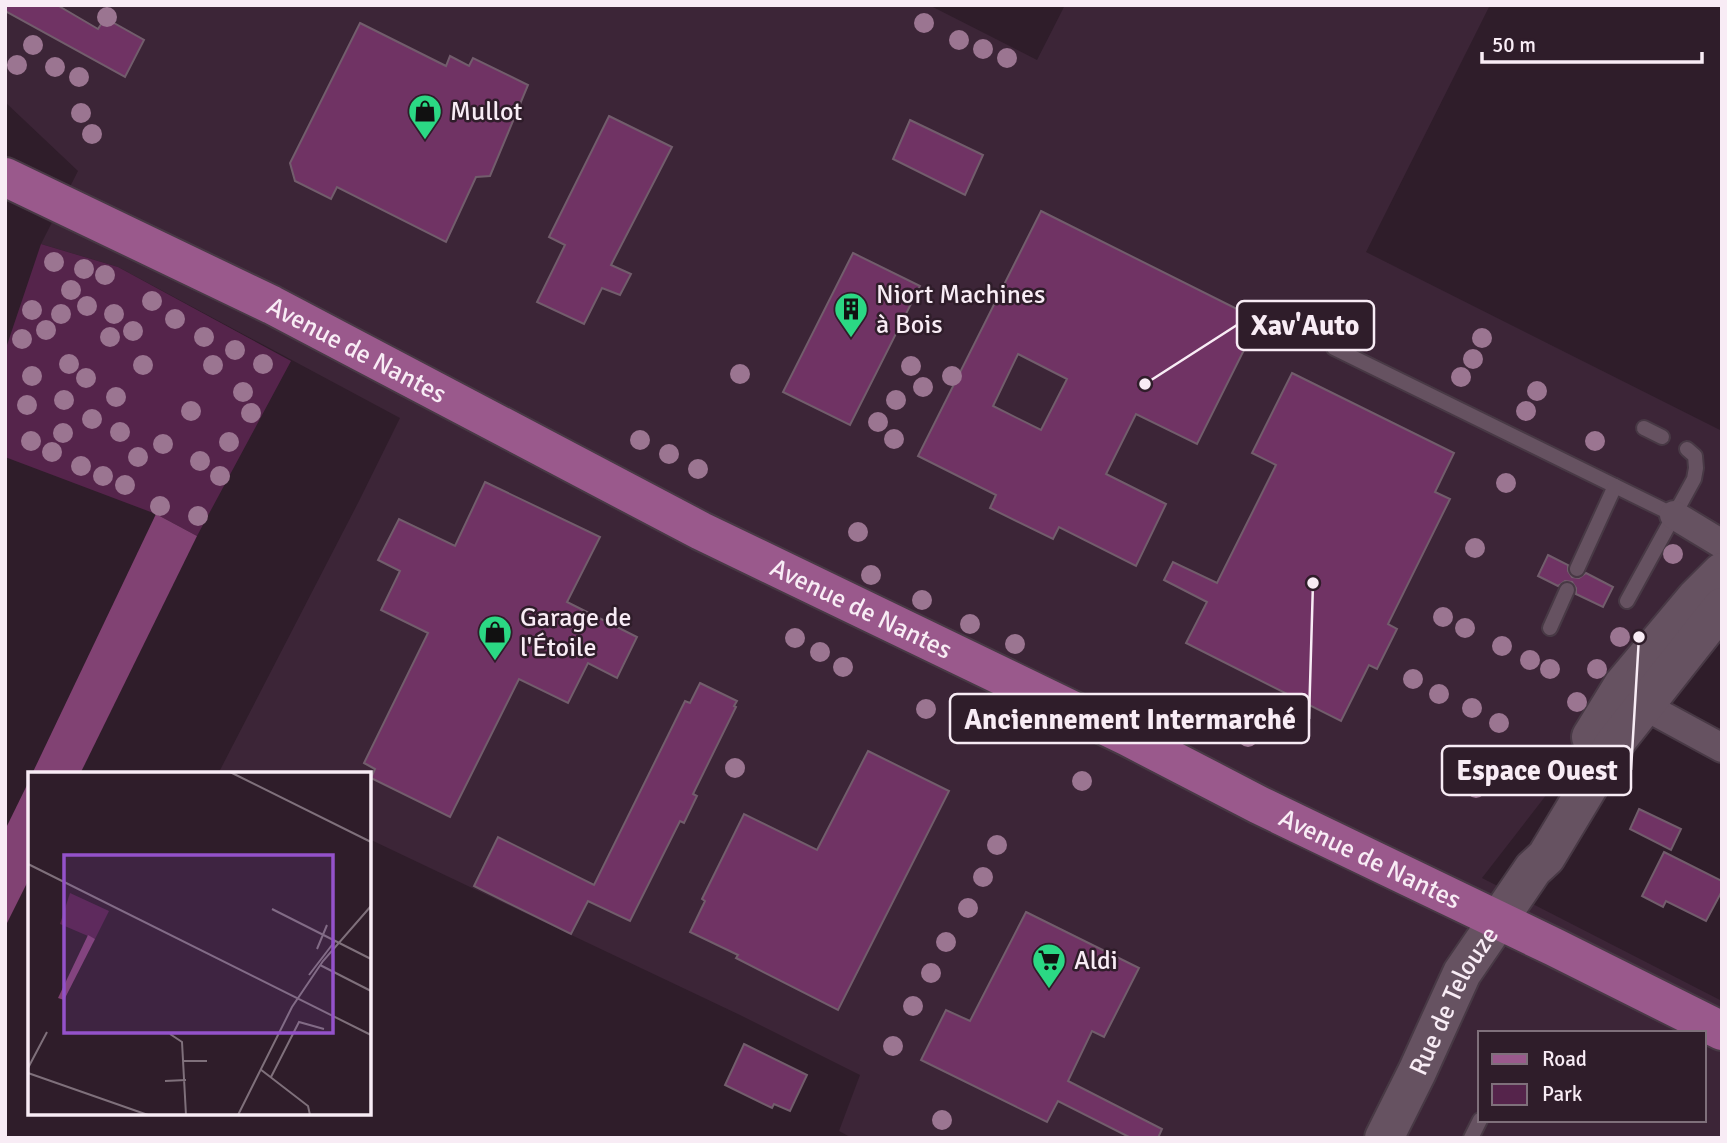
<svg xmlns="http://www.w3.org/2000/svg" width="1727" height="1143" font-family="Signika,sans-serif">
  <style>
    .built { fill: #3c2537; fill-rule: evenodd }
    .green { fill: #55244b }
    .forest { fill: #814273 }
    .building { fill: #703364; stroke: #725d6c; stroke-width: 2; fill-rule: evenodd }
    .lines { fill: none; stroke-linecap: round; stroke-linejoin: round }
    .lane-casing { stroke: #483945; stroke-width: 18 }
    .street-casing { stroke: #483945; stroke-width: 32 }
    .secondary-casing { stroke: #483945; stroke-width: 42 }
    .primary-casing { stroke: #483945; stroke-width: 42 }
    .lane { stroke: #665261; stroke-width: 14 }
    .street { stroke: #665261; stroke-width: 28 }
    .secondary { stroke: #665261; stroke-width: 38 }
    .primary { stroke: #9a598c; stroke-width: 38 }
    .tree { fill: #9b7591 }
    .labels { text-anchor: middle; stroke-width: 5; stroke-linejoin: round; paint-order: stroke }
    .poi-label { font-size: 26px; fill: #f8ecf5; stroke: #2f1d2a; text-anchor: start }
    .street-label { font-size: 26px; fill: #f8ecf5; stroke: #2f1d2a }
    .inset-road { fill: none; stroke: #7f707b; stroke-width: 2 }
    .view { fill: #9452ca; fill-opacity: 0.15; stroke: #9452ca; stroke-width: 3.5 }
    .inset-edge { fill: none; stroke: #f8ecf5; stroke-width: 3.5 }
    .leader { fill: none; stroke: #f8ecf5; stroke-width: 2.5 }
    .callout-dot { fill: #f8ecf5; stroke: #2f1d2a; stroke-width: 2.5 }
    .callout { fill: #2f1d2a; stroke: #f8ecf5; stroke-width: 2.5 }
    .callout-label { font-size: 28px; text-anchor: middle; font-weight: bold; fill: #f8ecf5 }
  </style>
  <rect width="100%" height="100%" fill="#2f1d2a"/>
  <!-- built -->
  <path class="built" d="M5 5H929L1037 60 1065 5H1490L1366 252 1722 431V568L1482 878 1722 1001V1138H852L839 1131 860 1075 740 1015 369 839V774H218L359 501 400 418 118 267 41 244 78 171 5 102ZM1480 1033H1704V1120H1480Z"/>
  <!-- green -->
  <polygon class="green" points="41,244 118,267 291,361 197,536 156,514 5,457 5,351"/>
  <!-- forest -->
  <g class="forest">
    <polygon points="156,514 197,536 80,774 32,774"/>
    <polygon points="30,779 30,877 5,927 5,830"/>
  </g>
  <!-- building -->
  <g class="building">
    <polygon points="5,5 57,5 98,29 105,18 144,40 125,77 5,11"/>
    <polygon points="360,23 446,66 450,56 469,66 473,58 528,85 490,176 476,177 446,242 337,187 331,199 295,181 290,163"/>
    <polygon points="609,116 672,147 611,265 631,274 620,295 602,288 584,324 537,302 565,245 549,237"/>
    <polygon points="910,120 983,155 965,195 893,159"/>
    <path d="M1041 211 1259 320 1197 444 1136 414 1106 474 1166 504 1136 566 1059 527 1053 539 990 508 996 495 918 456ZM1018 354 1067 379 1041 430 993 406Z"/>
    <polygon points="853,253 920,286 850,425 783,392"/>
    <polygon points="1292,373 1454,453 1435,492 1450,499 1388,624 1397,629 1377,669 1369,665 1341,721 1186,643 1207,602 1164,580 1173,562 1217,583 1276,465 1252,453"/>
    <polygon points="485,482 600,537 567,602 637,637 617,678 588,663 568,703 519,679 450,817 371,778 375,769 364,763 428,633 381,610 400,571 378,560 399,519 455,546"/>
    <polygon points="1548,555 1568,565 1568,571 1572,577 1579,578 1586,573 1613,587 1603,607 1576,594 1576,588 1572,582 1565,581 1558,586 1538,576"/>
    <polygon points="700,683 737,701 734,706 736,707 693,794 697,796 684,823 680,821 630,921 588,901 571,934 474,886 498,837 594,885 685,701 690,703"/>
    <polygon points="868,751 949,791 838,1010 736,958 738,955 690,932 705,901 702,899 744,814 817,850"/>
    <polygon points="1639,809 1681,829 1671,850 1630,829"/>
    <polygon points="1664,852 1722,881 1722,891 1706,921 1666,901 1663,907 1642,896"/>
    <polygon points="1026,912 1139,968 1104,1037 1092,1031 1068,1081 1162,1129 1158,1138 1131,1138 1058,1101 1047,1122 921,1060 946,1010 970,1021"/>
    <polygon points="744,1044 807,1075 790,1111 774,1104 772,1108 725,1085"/>
  </g>
  <g class="lines">
    <!-- lane casing -->
    <g class="lane-casing">
      <g id="lane">
        <polyline points="1334,348 1674,515"/>
        <polyline points="1644,428 1662,437"/>
        <polyline points="1577,569 1615,486"/>
        <polyline points="1627,601 1694,479 1696,468 1695,456 1687,449"/>
        <polyline points="1550,628 1567,590"/>
        <polyline points="1471,1138 1480,1120"/>
      </g>
    </g>
    <!-- street casing -->
    <g class="street-casing">
      <g id="street">
        <polyline points="1674,515 1722,544"/>
        <polyline points="1643,705 1722,748"/>
      </g>
    </g>
    <!-- secondary casing -->
    <g class="secondary-casing">
      <g id="secondary">
        <polyline points="1591,737 1623,685 1696,598 1722,572"/>
        <path id="s1" d="M1384 1138 1417 1072 1462 973 1533 869 1546 857 1614 744 1722 607"/>
      </g>
    </g>
    <!-- primary casing -->
    <g class="primary-casing">
      <g id="primary">
        <path id="s2" d="M5 177 272 305 701 531 1128 737 1259 805 1554 947 1722 1031"/>
      </g>
    </g>
    <!-- lane -->
    <use href="#lane" class="lane"/>
    <!-- street -->
    <use href="#street" class="street"/>
    <!-- secondary -->
    <use href="#secondary" class="secondary"/>
    <!-- primary -->
    <use href="#primary" class="primary"/>
  </g>
  <!-- trees -->
  <g class="tree">
    <circle cx="107" cy="17" r="10"/>
    <circle cx="924" cy="23" r="10"/>
    <circle cx="959" cy="40" r="10"/>
    <circle cx="33" cy="45" r="10"/>
    <circle cx="983" cy="49" r="10"/>
    <circle cx="1007" cy="58" r="10"/>
    <circle cx="17" cy="65" r="10"/>
    <circle cx="55" cy="67" r="10"/>
    <circle cx="79" cy="77" r="10"/>
    <circle cx="81" cy="113" r="10"/>
    <circle cx="92" cy="134" r="10"/>
    <circle cx="54" cy="262" r="10"/>
    <circle cx="84" cy="269" r="10"/>
    <circle cx="105" cy="275" r="10"/>
    <circle cx="71" cy="290" r="10"/>
    <circle cx="152" cy="301" r="10"/>
    <circle cx="87" cy="306" r="10"/>
    <circle cx="32" cy="310" r="10"/>
    <circle cx="61" cy="314" r="10"/>
    <circle cx="114" cy="314" r="10"/>
    <circle cx="175" cy="319" r="10"/>
    <circle cx="46" cy="330" r="10"/>
    <circle cx="133" cy="331" r="10"/>
    <circle cx="110" cy="337" r="10"/>
    <circle cx="204" cy="337" r="10"/>
    <circle cx="1482" cy="338" r="10"/>
    <circle cx="22" cy="339" r="10"/>
    <circle cx="235" cy="350" r="10"/>
    <circle cx="1473" cy="359" r="10"/>
    <circle cx="69" cy="364" r="10"/>
    <circle cx="263" cy="364" r="10"/>
    <circle cx="143" cy="365" r="10"/>
    <circle cx="213" cy="365" r="10"/>
    <circle cx="911" cy="366" r="10"/>
    <circle cx="740" cy="374" r="10"/>
    <circle cx="32" cy="376" r="10"/>
    <circle cx="952" cy="376" r="10"/>
    <circle cx="1461" cy="377" r="10"/>
    <circle cx="86" cy="378" r="10"/>
    <circle cx="923" cy="387" r="10"/>
    <circle cx="1537" cy="391" r="10"/>
    <circle cx="243" cy="392" r="10"/>
    <circle cx="116" cy="397" r="10"/>
    <circle cx="64" cy="400" r="10"/>
    <circle cx="896" cy="400" r="10"/>
    <circle cx="27" cy="405" r="10"/>
    <circle cx="191" cy="411" r="10"/>
    <circle cx="1526" cy="411" r="10"/>
    <circle cx="251" cy="413" r="10"/>
    <circle cx="92" cy="419" r="10"/>
    <circle cx="878" cy="422" r="10"/>
    <circle cx="120" cy="432" r="10"/>
    <circle cx="63" cy="433" r="10"/>
    <circle cx="894" cy="439" r="10"/>
    <circle cx="640" cy="440" r="10"/>
    <circle cx="31" cy="441" r="10"/>
    <circle cx="1595" cy="441" r="10"/>
    <circle cx="229" cy="442" r="10"/>
    <circle cx="163" cy="444" r="10"/>
    <circle cx="52" cy="452" r="10"/>
    <circle cx="669" cy="454" r="10"/>
    <circle cx="138" cy="457" r="10"/>
    <circle cx="200" cy="461" r="10"/>
    <circle cx="81" cy="466" r="10"/>
    <circle cx="698" cy="469" r="10"/>
    <circle cx="103" cy="476" r="10"/>
    <circle cx="220" cy="476" r="10"/>
    <circle cx="1506" cy="483" r="10"/>
    <circle cx="125" cy="485" r="10"/>
    <circle cx="160" cy="506" r="10"/>
    <circle cx="198" cy="516" r="10"/>
    <circle cx="858" cy="532" r="10"/>
    <circle cx="1475" cy="548" r="10"/>
    <circle cx="1673" cy="554" r="10"/>
    <circle cx="871" cy="575" r="10"/>
    <circle cx="922" cy="600" r="10"/>
    <circle cx="1443" cy="617" r="10"/>
    <circle cx="970" cy="624" r="10"/>
    <circle cx="1465" cy="628" r="10"/>
    <circle cx="1620" cy="637" r="10"/>
    <circle cx="795" cy="638" r="10"/>
    <circle cx="1015" cy="644" r="10"/>
    <circle cx="1502" cy="646" r="10"/>
    <circle cx="820" cy="652" r="10"/>
    <circle cx="1530" cy="660" r="10"/>
    <circle cx="843" cy="667" r="10"/>
    <circle cx="1550" cy="669" r="10"/>
    <circle cx="1597" cy="669" r="10"/>
    <circle cx="1413" cy="679" r="10"/>
    <circle cx="1439" cy="694" r="10"/>
    <circle cx="1577" cy="702" r="10"/>
    <circle cx="1472" cy="708" r="10"/>
    <circle cx="926" cy="709" r="10"/>
    <circle cx="959" cy="723" r="10"/>
    <circle cx="1499" cy="723" r="10"/>
    <circle cx="1248" cy="737" r="10"/>
    <circle cx="1541" cy="755" r="10"/>
    <circle cx="735" cy="768" r="10"/>
    <circle cx="1082" cy="781" r="10"/>
    <circle cx="1476" cy="788" r="10"/>
    <circle cx="997" cy="845" r="10"/>
    <circle cx="983" cy="877" r="10"/>
    <circle cx="968" cy="908" r="10"/>
    <circle cx="946" cy="942" r="10"/>
    <circle cx="931" cy="973" r="10"/>
    <circle cx="913" cy="1006" r="10"/>
    <circle cx="893" cy="1046" r="10"/>
    <circle cx="942" cy="1120" r="10"/>
  </g>
  <!-- icons -->
  <defs>
    <g id="shop-pin" transform="scale(1.75)"><path d="M0 17L-7.5 6A9.5 9.5 0 1 1 7.5 6Z" fill="#2bd884" stroke="#2f1d2a"/><path d="M-5-2.5h2.3a2.7 3.5 0 0 1 5.4 0H5L5.5 6h-11ZM-1.5-2.5h3a1.5 2.3 0 0 0-3 0Z" fill="#111"/></g>
    <g id="building-pin" transform="scale(1.75)"><path d="M0 17L-7.5 6A9.5 9.5 0 1 1 7.5 6Z" fill="#2bd884" stroke="#2f1d2a"/><path d="M-4-6H4V6H1V3H-1V6H-4ZM-2.5-4.3h1.7v1.8h-1.7ZM.8-4.3h1.7v1.8H.8ZM-2.5-1h1.7V.8h-1.7ZM.8-1h1.7V.8H.8Z" fill="#111"/></g>
    <g id="supermarket-pin" transform="scale(1.75)"><path d="M0 17L-7.5 6A9.5 9.5 0 1 1 7.5 6Z" fill="#2bd884" stroke="#2f1d2a"/><path d="M-6-5.5h2.5l.6 2H6L4.5 2H-2.5L-4.4-4H-6ZM-1.5 3.2a1.3 1.3 0 1 0 .1 0ZM3 3.2a1.3 1.3 0 1 0 .1 0Z" fill="#111"/></g>
  </defs>
  <g fill-rule="evenodd">
    <use href="#shop-pin" x="425" y="111"/>
    <use href="#building-pin" x="851" y="309"/>
    <use href="#shop-pin" x="495" y="632"/>
    <use href="#supermarket-pin" x="1049" y="960"/>
  </g>
  <g class="labels">
    <!-- poi labels -->
    <g class="poi-label">
      <text x="450" y="120">Mullot</text>
      <text x="876" y="303">Niort Machines<tspan x="876" dy="30">à Bois</tspan></text>
      <text x="520" y="626">Garage de<tspan x="520" dy="30">l'Étoile</tspan></text>
      <text x="1074" y="969">Aldi</text>
    </g>
    <!-- street labels -->
    <g class="street-label">
      <text dy="9" stroke="none"><textPath href="#s2" startOffset="392">Avenue de Nantes</textPath></text>
      <text dy="9" stroke="none"><textPath href="#s2" startOffset="959">Avenue de Nantes</textPath></text>
      <text dy="9" stroke="none"><textPath href="#s2" startOffset="1526">Avenue de Nantes</textPath></text>
      <text dy="9" stroke="none"><textPath href="#s1" startOffset="154">Rue de Telouze</textPath></text>
    </g>
  </g>
  <!-- overview -->
  <g transform="translate(28 772)">
    <rect width="343" height="343" fill="#2f1d2a"/>
    <path d="M42 121 81 139 67 167 32 152Z" fill="#55244b"/>
    <path d="M60 163 67 167 36 228 30 226Z" fill="#814273"/>
    <path class="inset-road" d="M202 0 343 70M0 92 343 263M244 137 343 187M289 177 299 153M292 193 343 219M281 203 307 169M142 262 154 270 158 343M156 289H179M0 296 19 260M232 297 280 334 282 343M0 301 120 343M243 305 271 250 296 257M137 309 158 308M210 343 264 235 295 189 343 134"/>
    <path class="view" d="M36 83H305V261H36Z"/>
    <rect width="343" height="343" class="inset-edge"/>
  </g>
  <!-- callouts -->
  <path class="leader" d="M1145 384L1237 325M1313 583L1309 719M1639 637L1631 770"/>
  <g class="callout-dot">
    <circle cx="1145" cy="384" r="7"/>
    <circle cx="1313" cy="583" r="7"/>
    <circle cx="1639" cy="637" r="7"/>
  </g>
  <g class="callout">
    <rect x="1237" y="301" width="137" height="49" rx="7"/>
    <rect x="950" y="694" width="359" height="49" rx="7"/>
    <rect x="1442" y="746" width="189" height="49" rx="7"/>
  </g>
  <g class="callout-label">
    <text x="1305" y="335">Xav'Auto</text>
    <text x="1130" y="729">Anciennement Intermarché</text>
    <text x="1537" y="780">Espace Ouest</text>
  </g>
  <!-- border -->
  <rect width="1727" height="1143" fill="none" stroke="#f8ecf5" stroke-width="14"/>
  <!-- legend -->
  <rect x="1478" y="1031" width="228" height="91" fill="#2f1d2a" stroke="#7f707b" stroke-width="2"/>
  <rect x="1492" y="1054" width="35" height="10" fill="#9a598c" stroke="#7f707b" stroke-width="2"/>
  <text x="1542" y="1066" font-size="21" fill="#f8ecf5">Road</text>
  <rect x="1492" y="1084" width="35" height="21" fill="#55244b" stroke="#7f707b" stroke-width="2"/>
  <text x="1542" y="1101" font-size="21" fill="#f8ecf5">Park</text>
  <!-- scale -->
  <path d="M1482 52v10h220v-10" fill="none" stroke="#f8ecf5" stroke-width="3.5"/>
  <text x="1492" y="52" font-size="21" fill="#f8ecf5" stroke="#2f1d2a" stroke-width="5" paint-order="stroke">50 m</text>
</svg>
